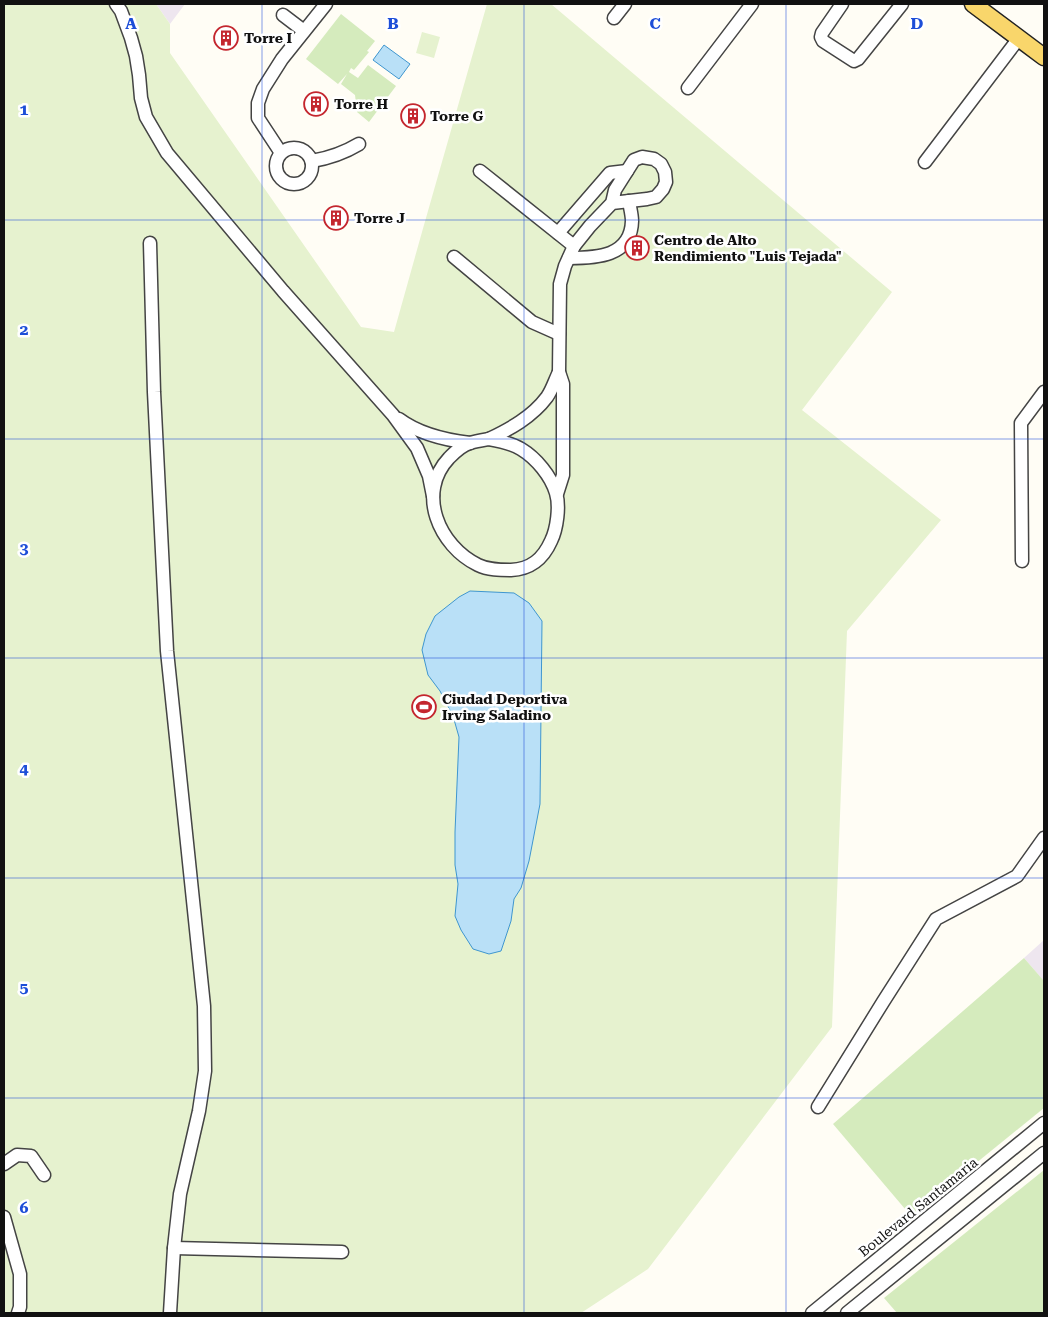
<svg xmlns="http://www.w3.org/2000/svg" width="1048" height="1317" font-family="'Roboto Serif',serif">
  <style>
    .industrial { fill: #eee6ef }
    .green { fill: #d5ebbd }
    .pitch { fill: #e6f2cf }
    .water { fill: #b9e0f7; stroke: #3f96cf }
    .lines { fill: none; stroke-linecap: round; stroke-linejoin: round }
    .minor-casing { stroke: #444; stroke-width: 15 }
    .major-casing { stroke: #222; stroke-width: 19 }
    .minor { stroke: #fff; stroke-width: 12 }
    .major { stroke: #f9d66b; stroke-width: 16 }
    .grid { fill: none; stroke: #1d4ed8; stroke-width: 1; stroke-opacity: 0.55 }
    .labels { text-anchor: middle; stroke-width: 5; stroke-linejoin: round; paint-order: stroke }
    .poi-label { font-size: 14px; font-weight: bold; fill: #111; stroke: #fff; text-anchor: start }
    .street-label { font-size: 14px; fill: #111; stroke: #fff }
    .grid-label { font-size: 16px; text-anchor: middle; font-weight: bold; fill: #1d4ed8; stroke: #fff; stroke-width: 5; stroke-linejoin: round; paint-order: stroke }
  </style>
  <rect width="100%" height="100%" fill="#fffdf5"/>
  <!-- industrial -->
  <g class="industrial">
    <polygon points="156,4 185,4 170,24"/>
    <polygon points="1044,940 1044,981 1024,958"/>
  </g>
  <!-- green -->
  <g class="green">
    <polygon points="341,14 375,41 367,51 369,52 354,70 351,68 349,72 358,78 368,65 396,86 369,122 357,112 355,95 341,84 347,74 338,84 306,59"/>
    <polygon points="1024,958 1044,981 1044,1108 911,1216 833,1124"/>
    <polygon points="1044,1170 1044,1313 897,1313 884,1298"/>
  </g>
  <!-- pitch -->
  <g class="pitch">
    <polygon points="4,4 156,4 170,24 170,53 361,327 394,332 422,232 487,4 551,4 892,292 802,410 941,520 847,631 832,1027 648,1269 581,1313 4,1313"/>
    <polygon points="422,32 440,37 434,58 416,53"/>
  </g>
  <!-- water -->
  <g class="water">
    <polygon points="384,45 410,64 399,79 373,60"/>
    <polygon points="470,591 514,593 529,603 542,621 540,804 529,861 521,888 514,899 511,921 501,951 489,954 473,949 461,930 455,916 458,884 455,865 455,832 459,737 453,716 440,691 428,675 422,650 426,634 435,616 459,597"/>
  </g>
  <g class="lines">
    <!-- minor casing -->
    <g class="minor-casing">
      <g id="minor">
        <polyline points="116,4 121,11 131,38 136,56 139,75 141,98 146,117 167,153 283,291 393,415 417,448 429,476 433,496"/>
        <polyline points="842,4 822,33 821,37 823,41 854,61 858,59 902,4"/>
        <polyline points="283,15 304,31"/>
        <polyline points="614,18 625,4"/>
        <polyline points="688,88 752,4"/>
        <circle cx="294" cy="166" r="18"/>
        <polyline points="281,153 258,118 258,103 263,89 282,59 326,4"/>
        <path d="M312 161C330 158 344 153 359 144"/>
        <polyline points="925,162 1019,38"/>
        <polyline points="480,171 574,246"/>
        <polyline points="558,233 610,173 627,171"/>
        <polyline points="150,243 154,392 167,651 204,1006 205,1071 199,1111 180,1194 174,1248 170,1313"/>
        <polyline points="454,257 532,322 559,334"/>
        <path d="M569 258C596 258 631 257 632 221 632 215 630 208 629 201"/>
        <path d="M399 419C419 434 445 440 470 443"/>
        <path d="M489 439C501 441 511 443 521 449 536 458 551 476 556 493 560 506 557 529 551 541 543 559 531 569 511 570 500 570 488 570 478 565 439 546 416 493 449 458 455 452 462 445 470 443 476 441 483 440 489 439Z"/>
        <path d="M489 439C510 429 532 417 547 397 552 390 555 380 559 372"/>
        <polyline points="557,494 563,475 563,384 559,372 560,284 565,266 574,246 590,226 612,203 615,190 634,160 642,157 654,159 661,164 665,172 666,182 663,189 656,197 647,199 612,203"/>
        <polyline points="1022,561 1021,423 1044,392"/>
        <polyline points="818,1107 883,1002 936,919 1017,876 1044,838"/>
        <polyline points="4,1164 17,1155 31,1156 44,1175"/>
        <polyline points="4,1217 20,1274 20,1307 18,1313"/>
        <polyline points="174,1248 342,1252"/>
        <polyline points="812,1313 1044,1123"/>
        <polyline points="847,1313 1044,1153"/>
      </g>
    </g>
    <!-- major casing -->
    <g class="major-casing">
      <polyline id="major" points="973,4 1044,57"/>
    </g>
    <!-- minor -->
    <use href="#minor" class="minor"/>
    <!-- major -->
    <use href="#major" class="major"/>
  </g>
  <!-- grid -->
  <path class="grid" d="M262 4V1313M524 4V1313M786 4V1313M4 220H1044M4 439H1044M4 658H1044M4 878H1044M4 1098H1044"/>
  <!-- icons -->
  <defs>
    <g id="building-ring" transform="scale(1.25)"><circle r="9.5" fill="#fff" stroke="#c4262e" stroke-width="1.5"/><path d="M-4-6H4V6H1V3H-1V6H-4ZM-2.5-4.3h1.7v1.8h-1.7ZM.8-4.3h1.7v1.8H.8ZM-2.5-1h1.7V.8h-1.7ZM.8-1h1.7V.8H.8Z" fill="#c4262e"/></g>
    <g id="stadium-ring" transform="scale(1.25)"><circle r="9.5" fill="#fff" stroke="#c4262e" stroke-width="1.5"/><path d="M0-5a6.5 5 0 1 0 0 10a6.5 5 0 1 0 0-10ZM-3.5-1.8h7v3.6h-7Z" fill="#c4262e"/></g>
  </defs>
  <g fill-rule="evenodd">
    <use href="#building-ring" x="226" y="38"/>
    <use href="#building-ring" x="316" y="104"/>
    <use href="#building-ring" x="413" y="116"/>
    <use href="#building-ring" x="336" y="218"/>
    <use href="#building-ring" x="637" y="248"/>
    <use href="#stadium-ring" x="424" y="707"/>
  </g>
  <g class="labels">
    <!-- poi labels -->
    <g class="poi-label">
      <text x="244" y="43">Torre I</text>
      <text x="334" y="109">Torre H</text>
      <text x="430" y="121">Torre G</text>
      <text x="354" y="223">Torre J</text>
      <text x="654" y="245">Centro de Alto<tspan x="654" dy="16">Rendimiento "Luis Tejada"</tspan></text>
      <text x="442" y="704">Ciudad Deportiva<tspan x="442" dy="16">Irving Saladino</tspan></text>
    </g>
    <!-- street labels -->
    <g class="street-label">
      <text transform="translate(918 1207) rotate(-39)" y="5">Boulevard Santamaria</text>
    </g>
  </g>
  <g class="grid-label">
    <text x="131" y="29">A</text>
    <text x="393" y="29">B</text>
    <text x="655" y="29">C</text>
    <text x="917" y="29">D</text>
    <text x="24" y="115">1</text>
    <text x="24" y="335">2</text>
    <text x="24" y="554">3</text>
    <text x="24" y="774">4</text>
    <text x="24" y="993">5</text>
    <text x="24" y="1213">6</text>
  </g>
  <!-- border -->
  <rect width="1048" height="1317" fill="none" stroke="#111111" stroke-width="10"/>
</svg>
